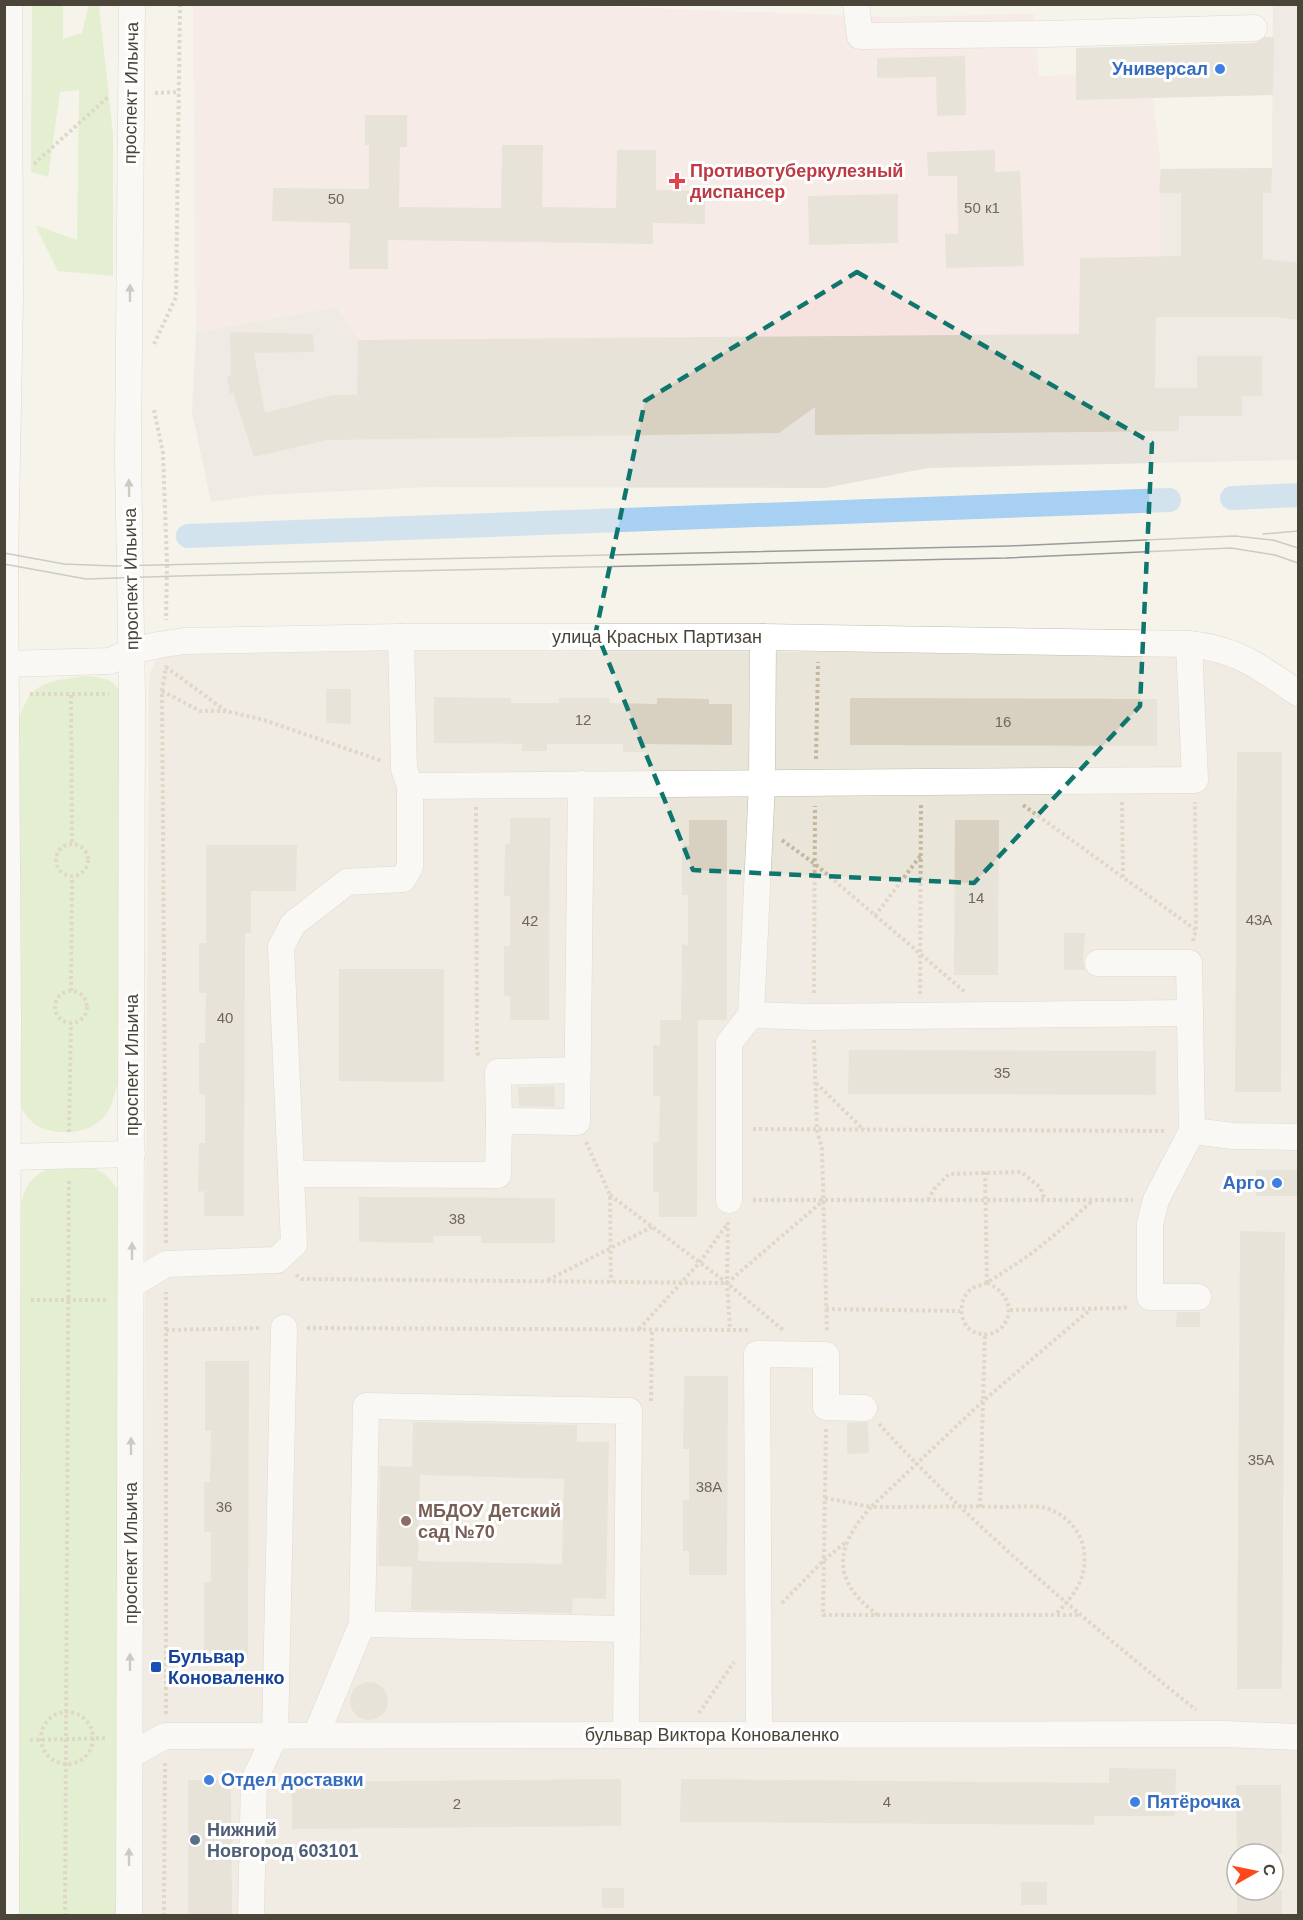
<svg xmlns="http://www.w3.org/2000/svg" width="1303" height="1920" font-family="Arial,sans-serif">
  <style>
    .residential { fill: #eae5d9; fill-rule: evenodd }
    .industrial { fill: #e6e2dc }
    .medical { fill: #f6e3df }
    .green { fill: #cfeab4 }
    .lines { fill: none; stroke-linecap: round; stroke-linejoin: round }
    .canal { stroke: #a8d0f2; stroke-width: 24 }
    .building { fill: #d8d0c0; fill-rule: evenodd }
    .minor-casing { stroke: #c2bcad; stroke-width: 27 }
    .path { stroke: #c4b89e; stroke-width: 4; stroke-dasharray: 3 3; stroke-linecap: butt }
    .minor { stroke: #fff; stroke-width: 26 }
    .tram { stroke: #9a9a9a; stroke-width: 1.5 }
    .oneway { fill: #9c9892 }
    .marked { fill: none; stroke: #0f766e; stroke-width: 4.5; stroke-dasharray: 12 8; stroke-linejoin: round }
    .shop-dot { fill: #3f7fe0; stroke: #fff; stroke-width: 2 }
    .health-dot { fill: #e0444e; stroke: #fff; stroke-width: 2 }
    .education-dot { fill: #8d6e63; stroke: #fff; stroke-width: 2 }
    .transit-dot { fill: #1a4fb4; stroke: #fff; stroke-width: 2 }
    .service-dot { fill: #5c6f8a; stroke: #fff; stroke-width: 2 }
    .labels { text-anchor: middle; stroke-width: 6; stroke-linejoin: round; paint-order: stroke }
    .number-label { font-size: 15px; fill: #6e675a }
    .shop-label { font-size: 18px; font-weight: bold; fill: #366cbe; stroke: #fff; text-anchor: end }
    .street-label { font-size: 18px; fill: #4b4438; stroke: #fff }
    .health-label { font-size: 18px; font-weight: bold; fill: #be3a42; stroke: #fff; text-anchor: start }
    .education-label { font-size: 18px; font-weight: bold; fill: #785e54; stroke: #fff; text-anchor: start }
    .transit-label { font-size: 18px; font-weight: bold; fill: #164399; stroke: #fff; text-anchor: start }
    .service-label { font-size: 18px; font-weight: bold; fill: #4e5e75; stroke: #fff; text-anchor: start }
  </style>
  <rect width="100%" height="100%" fill="#f6f3eb"/>
  <!-- residential -->
  <path class="residential" d="M183 651 1147 652 1202 656 1253 674 1298 707V1915L141 1916 149 675 155 662 164 655ZM1237 1854H1273V1890H1237Z"/>
  <!-- industrial -->
  <polygon class="industrial" points="1273,5 1298,5 1298,460 928,468 825,488 428,487 262,495 211,502 192,412 196,332 336,307 1079,333 1080,258 1159,193 1161,169 1272,168"/>
  <!-- medical -->
  <polygon class="medical" points="543,4 886,17 1034,14 1039,76 1150,72 1161,169 1160,257 1080,258 1079,334 358,340 336,307 196,332 193,5"/>
  <!-- green -->
  <g class="green">
    <polygon points="32,5 63,5 63,39 82,33 89,5 99,5 113,135 113,276 58,271 35,225 77,240 79,90 60,92 48,177 31,172"/>
    <path d="M86 676C106 678 114 679 124 697L118 1081C115 1092 113 1106 105 1116 91 1134 56 1137 36 1125 26 1118 20 1106 15 1095L18 723C30 680 47 682 86 676Z"/>
    <path d="M56 1165C91 1165 101 1164 121 1194L120 1915 16 1916 19 1210C26 1184 30 1176 56 1165Z"/>
  </g>
  <g class="lines">
    <!-- canal -->
    <g class="canal">
      <polyline points="1232,498 1298,495"/>
      <polyline points="188,536 1169,500"/>
    </g>
  </g>
  <!-- building -->
  <g class="building">
    <polygon points="1265,37 1274,37 1273,95 1076,100 1076,48 1254,43"/>
    <polygon points="965,56 966,115 937,116 936,77 877,78 877,58"/>
    <polygon points="365,115 407,115 407,147 400,147 399,207 501,208 502,145 543,145 542,207 616,208 617,150 656,150 656,190 705,191 705,224 653,223 653,244 388,240 388,269 349,269 350,223 272,221 273,188 369,189 369,145 365,145"/>
    <polygon points="995,150 995,172 1020,171 1024,266 946,268 945,234 958,234 957,176 928,176 927,152"/>
    <polygon points="1272,168 1271,193 1263,193 1263,259 1299,263 1299,320 1277,317 1156,317 1155,388 1197,388 1197,356 1262,356 1262,396 1242,396 1242,416 1179,416 1179,431 815,435 815,407 779,433 327,440 254,457 233,393 230,394 227,376 231,375 230,332 313,334 314,352 254,353 265,413 333,395 357,395 358,340 1079,334 1080,258 1181,256 1181,193 1159,193 1161,169"/>
    <polygon points="898,194 898,243 809,245 808,196"/>
    <polygon points="326,689 351,689 351,724 326,723"/>
    <polygon points="434,697 511,698 511,703 559,703 559,698 609,698 610,703 657,704 657,698 709,699 709,704 732,704 732,745 644,744 644,752 623,752 623,744 547,744 547,751 522,751 522,744 434,743"/>
    <polygon points="850,698 1157,699 1157,746 850,745"/>
    <polygon points="1237,752 1282,752 1281,1092 1235,1092"/>
    <polygon points="510,818 550,818 549,1020 510,1020 510,996 504,996 504,946 510,946 510,896 504,896 505,844 510,844"/>
    <polygon points="689,820 727,820 727,1020 698,1020 697,1217 659,1217 659,1192 653,1192 653,1142 659,1142 660,1096 653,1096 653,1045 660,1045 660,1020 686,1020 681,1020 682,944 688,945 688,895 682,895 682,846 689,846"/>
    <polygon points="955,820 999,820 998,975 954,975"/>
    <polygon points="206,845 297,845 296,891 251,891 251,933 245,933 244,1216 204,1216 204,1191 198,1192 199,1143 205,1143 205,1094 199,1094 199,1043 205,1043 206,993 199,993 199,943 206,943"/>
    <polygon points="1064,933 1085,933 1083,962 1085,970 1064,970"/>
    <polygon points="339,969 444,969 444,1082 339,1081"/>
    <polygon points="849,1050 1156,1051 1156,1095 848,1094"/>
    <polygon points="554,1086 555,1107 519,1106 518,1087"/>
    <rect x="1256" y="1170" width="43" height="26"/>
    <polygon points="359,1197 555,1198 555,1243 481,1243 481,1236 433,1236 433,1243 359,1242"/>
    <polygon points="1240,1231 1285,1232 1282,1689 1237,1689"/>
    <polygon points="1177,1312 1200,1312 1200,1327 1176,1327"/>
    <polygon points="205,1361 249,1361 248,1658 204,1658 204,1582 211,1582 211,1532 204,1532 204,1482 210,1482 211,1431 205,1431"/>
    <polygon points="684,1376 728,1376 727,1575 689,1575 689,1551 683,1551 683,1500 689,1500 689,1449 683,1449"/>
    <path d="M413 1422 577 1425V1442H609L606 1599 573 1598 572 1613 411 1610 412 1567 378 1566 380 1466 412 1467ZM420 1475 564 1479 562 1564 418 1561Z"/>
    <polygon points="868,1422 869,1453 847,1454 847,1423"/>
    <circle cx="369" cy="1701" r="19"/>
    <polygon points="1109,1768 1176,1769 1175,1816 1094,1816 1094,1825 680,1822 681,1779 1109,1783"/>
    <polygon points="621,1779 621,1826 292,1829 292,1782"/>
    <polygon points="188,1780 231,1780 232,1916 188,1916"/>
    <polygon points="1236,1785 1281,1785 1282,1854 1237,1854"/>
    <rect x="1021" y="1882" width="26" height="23"/>
    <rect x="602" y="1888" width="22" height="20"/>
    <rect x="1237" y="1890" width="45" height="26"/>
  </g>
  <g class="lines">
    <!-- minor casing -->
    <g class="minor-casing">
      <g id="minor">
        <polyline points="856,4 860,36 1047,34 1254,28"/>
        <polyline points="401,637 404,769 410,786 1195,780 1189,644"/>
        <path d="M5 664 110 661 132 651 158 645 184 641 401 637H763L1189 644C1238 649 1259 667 1298 693"/>
        <polyline points="1098,963 1189,963 1192,1131 1234,1136 1298,1137"/>
        <polyline points="751,1015 814,1017 1190,1013"/>
        <polyline points="499,1121 498,1072 578,1070"/>
        <polyline points="1192,1131 1156,1200 1150,1223 1150,1297 1198,1297"/>
        <polyline points="7,1157 132,1154"/>
        <polyline points="291,1174 281,947 293,924 347,882 403,879 410,867 410,786"/>
        <polyline points="729,1200 729,1043 751,1015 762,783 763,637"/>
        <polyline points="131,1285 166,1264 277,1260 294,1244 291,1174 498,1175 499,1121 577,1122 581,784"/>
        <polyline points="362,1624 627,1629"/>
        <polyline points="316,1735 362,1624 366,1406 629,1411 626,1735"/>
        <polyline points="759,1735 757,1354 826,1355 826,1407 864,1408"/>
        <polyline points="130,1755 165,1736 1225,1734 1298,1737"/>
        <polyline points="6,1916 8,1014 5,564 10,299 9,4"/>
        <polyline points="129,1916 132,693 128,457 132,4"/>
        <polyline points="251,1916 254,1780 275,1736 284,1328"/>
      </g>
    </g>
    <!-- path -->
    <g class="path">
      <polyline points="155,93 179,92"/>
      <polyline points="34,164 108,97"/>
      <polyline points="154,344 176,297 180,4"/>
      <polyline points="154,410 163,453 167,564 166,620"/>
      <polyline points="162,691 200,711 226,711 264,720 382,761"/>
      <polyline points="30,694 109,694"/>
      <polyline points="71,695 72,844"/>
      <polyline points="816,759 818,662"/>
      <polyline points="1122,802 1123,877"/>
      <polyline points="1023,805 1196,930"/>
      <polyline points="476,807 477,1053 481,1056"/>
      <polyline points="782,840 815,864 965,992"/>
      <circle cx="72" cy="860" r="16"/>
      <polyline points="875,916 921,855"/>
      <polyline points="1193,941 1196,930 1195,802"/>
      <polyline points="71,991 72,877"/>
      <circle cx="71" cy="1007" r="16"/>
      <polyline points="814,993 815,806"/>
      <polyline points="920,994 921,804"/>
      <polyline points="814,1040 817,1130 822,1149 827,1332"/>
      <polyline points="816,1083 864,1130"/>
      <polyline points="753,1129 1166,1131"/>
      <polyline points="69,1132 71,1023"/>
      <polyline points="586,1142 610,1195 611,1282"/>
      <polyline points="985,1172 987,1282"/>
      <polyline points="610,1195 727,1283 783,1330"/>
      <polyline points="753,1200 1133,1200"/>
      <polyline points="928,1200 934,1189 949,1174 1021,1172 1040,1187 1045,1200"/>
      <polyline points="728,1222 727,1283 730,1330"/>
      <polyline points="166,1243 162,691 166,667 226,711"/>
      <polyline points="296,1275 302,1279 727,1283 824,1200"/>
      <polyline points="548,1280 652,1227"/>
      <path d="M987 1283C1027 1300 1005 1345 974 1332 958 1324 958 1300 971 1289 975 1286 983 1285 988 1282 998 1276 1008 1269 1019 1262 1046 1244 1069 1222 1093 1200"/>
      <polyline points="31,1300 107,1300"/>
      <polyline points="826,1309 960,1311"/>
      <polyline points="1010,1310 1124,1308 1129,1306"/>
      <polyline points="307,1328 750,1330"/>
      <polyline points="639,1329 700,1262 728,1223"/>
      <polyline points="166,1330 261,1328"/>
      <polyline points="651,1401 652,1329"/>
      <path d="M879 1424C975 1529 1085 1620 1196 1710"/>
      <polyline points="826,1429 823,1615 1080,1615"/>
      <polyline points="825,1498 871,1507 983,1401 1091,1309"/>
      <polyline points="980,1507 985,1335"/>
      <polyline points="782,1603 824,1560 846,1542"/>
      <path d="M878 1615C831 1581 834 1548 871 1507 915 1507 960 1506 1005 1507 1017 1507 1034 1505 1046 1508 1065 1514 1082 1531 1084 1551 1087 1580 1074 1595 1055 1615"/>
      <circle cx="67" cy="1738" r="26"/>
      <polyline points="699,1713 734,1662"/>
      <polyline points="166,1714 166,1292"/>
      <polyline points="30,1740 107,1738"/>
      <polyline points="65,1916 69,1178"/>
      <polyline points="164,1916 165,1763"/>
    </g>
    <!-- minor -->
    <use href="#minor" class="minor"/>
    <!-- tram -->
    <g class="tram">
      <polyline points="1263,534 1298,531"/>
      <polyline points="4,553 64,564 114,566 1008,546 1235,536 1273,540 1298,548"/>
      <polyline points="4,564 86,579 178,576 1006,558 1231,548 1275,555 1298,563"/>
    </g>
  </g>
  <!-- one-way arrows -->
  <defs><path id="oneway-solid" d="M-6-.8H1V-3.2L6.5 0L1 3.2V.8H-6Z" transform="scale(1.5)"/></defs>
  <g class="oneway">
    <use href="#oneway-solid" transform="translate(130 293) rotate(-90)"/>
    <use href="#oneway-solid" transform="translate(129 488) rotate(-91)"/>
    <use href="#oneway-solid" transform="translate(132 1251) rotate(-90)"/>
    <use href="#oneway-solid" transform="translate(131 1446) rotate(-90)"/>
    <use href="#oneway-solid" transform="translate(130 1662) rotate(-90)"/>
    <use href="#oneway-solid" transform="translate(129 1857) rotate(-90)"/>
  </g>
  <!-- marked area -->
  <path d="M0 0H1303V1920H0ZM857 272 1152 443 1140 706 974 883 693 870 596 631 645 401Z" fill="#f6f3eb" fill-opacity=".55" fill-rule="evenodd"/>
  <path class="marked" d="M857 272 1152 443 1140 706 974 883 693 870 596 631 645 401Z"/>
  <!-- markers -->
  <g class="shop-dot">
    <circle cx="1220" cy="69" r="6"/>
    <circle cx="1277" cy="1183" r="6"/>
    <circle cx="209" cy="1780" r="6"/>
    <circle cx="1135" cy="1802" r="6"/>
  </g>
  <path class="health-dot" d="M674 172h6v6h6v6h-6v6h-6v-6h-6v-6h6z"/>
  <circle class="education-dot" cx="406" cy="1521" r="6"/>
  <rect class="transit-dot" x="150" y="1661" width="12" height="12" rx="3"/>
  <circle class="service-dot" cx="195" cy="1840" r="6"/>
  <g class="labels">
    <!-- number labels -->
    <g class="number-label">
      <text x="336" y="204">50</text>
      <text x="982" y="213">50 к1</text>
      <text x="583" y="725">12</text>
      <text x="1003" y="727">16</text>
      <text x="976" y="903">14</text>
      <text x="1259" y="925">43А</text>
      <text x="530" y="926">42</text>
      <text x="225" y="1023">40</text>
      <text x="1002" y="1078">35</text>
      <text x="457" y="1224">38</text>
      <text x="1261" y="1465">35А</text>
      <text x="709" y="1492">38А</text>
      <text x="224" y="1512">36</text>
      <text x="887" y="1807">4</text>
      <text x="457" y="1809">2</text>
    </g>
    <!-- shop labels -->
    <g class="shop-label">
      <text x="1208" y="75">Универсал</text>
      <text x="1265" y="1189">Арго</text>
      <text x="221" y="1786" text-anchor="start">Отдел доставки</text>
      <text x="1147" y="1808" text-anchor="start">Пятёрочка</text>
    </g>
    <!-- street labels -->
    <g class="street-label">
      <text transform="translate(131 93) rotate(-89)" y="6">проспект Ильича</text>
      <text transform="translate(131 579) rotate(-91)" y="6">проспект Ильича</text>
      <text x="657" y="643">улица Красных Партизан</text>
      <text transform="translate(132 1065) rotate(-90)" y="6">проспект Ильича</text>
      <text transform="translate(131 1553) rotate(-90)" y="6">проспект Ильича</text>
      <text x="712" y="1741">бульвар Виктора Коноваленко</text>
    </g>
    <!-- health labels -->
    <g class="health-label">
      <text x="690" y="177">Противотуберкулезный<tspan x="690" dy="21">диспансер</tspan></text>
    </g>
    <!-- education labels -->
    <g class="education-label">
      <text x="418" y="1517">МБДОУ Детский<tspan x="418" dy="21">сад №70</tspan></text>
    </g>
    <!-- transit labels -->
    <g class="transit-label">
      <text x="168" y="1663">Бульвар<tspan x="168" dy="21">Коноваленко</tspan></text>
    </g>
    <!-- service labels -->
    <g class="service-label">
      <text x="207" y="1836">Нижний<tspan x="207" dy="21">Новгород 603101</tspan></text>
    </g>
  </g>
  <!-- border -->
  <rect width="1303" height="1920" fill="none" stroke="#4b4438" stroke-width="12"/>
  <!-- north arrow -->
  <g transform="translate(1255 1872) rotate(81)"><circle r="28" fill="#ffffff" stroke="#b7b4af" stroke-width="1.5"/>
  <path d="M0-4.5L10 22L0 15L-10 22Z" fill="#fe471b"/>
  <text y="-9" font-size="16" font-weight="bold" text-anchor="middle" fill="#4b4438">С</text>
  </g>
</svg>
